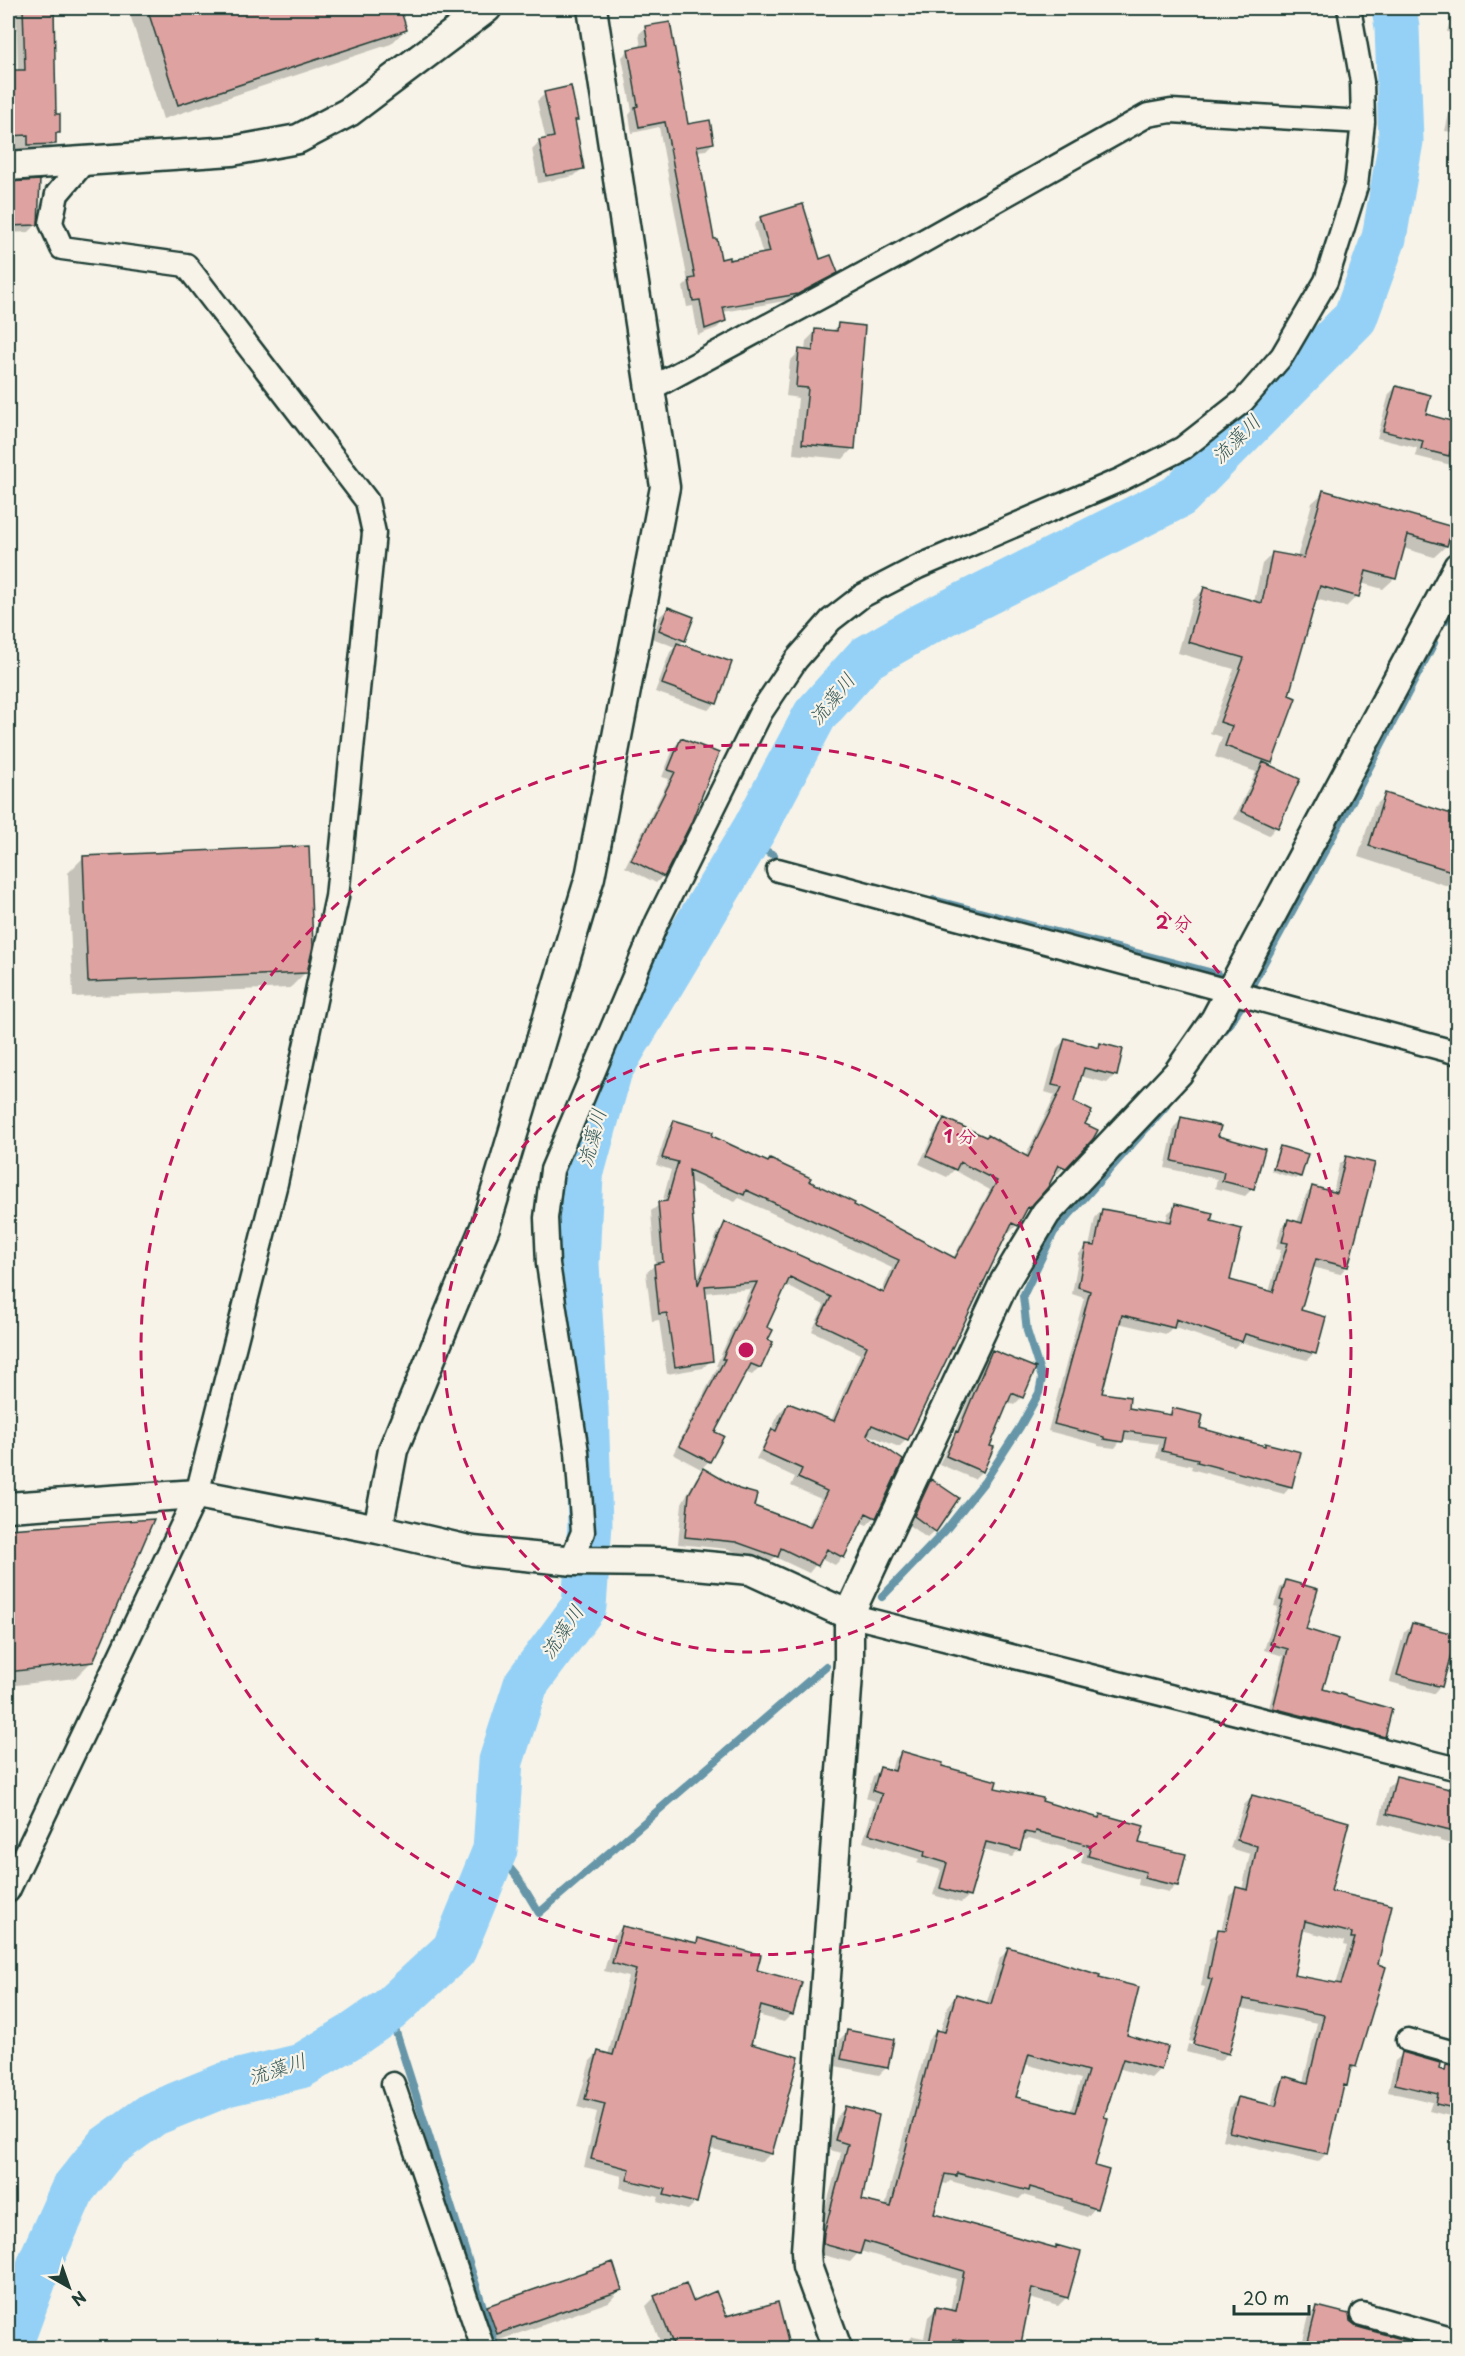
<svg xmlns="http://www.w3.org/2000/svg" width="1465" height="2356" font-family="'Playpen Sans','Klee One',sans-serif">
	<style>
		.shadow { fill: #0003; fill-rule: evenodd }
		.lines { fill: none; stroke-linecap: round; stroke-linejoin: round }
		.stream { stroke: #6696a8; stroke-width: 8 }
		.river { stroke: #95d1f6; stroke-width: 45 }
		.building { fill: #dea3a1; stroke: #1f3d34; stroke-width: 1.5; fill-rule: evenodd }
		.minor-casing { stroke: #1f3d34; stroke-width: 27 }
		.tertiary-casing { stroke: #1f3d34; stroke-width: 33 }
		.minor { stroke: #f7f3e8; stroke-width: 22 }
		.tertiary { stroke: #f7f3e8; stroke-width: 28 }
		.ring { fill: none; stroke: #c2185b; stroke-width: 3; stroke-dasharray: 10 8 }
		.labels { text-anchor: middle; stroke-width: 4.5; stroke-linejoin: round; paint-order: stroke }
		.water-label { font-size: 20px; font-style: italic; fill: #375b5b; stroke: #f7f3e8 }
		.centre { fill: #c2185b; stroke: #f7f3e8; stroke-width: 3 }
		.ring-label { font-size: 18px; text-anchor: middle; font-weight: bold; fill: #c2185b; stroke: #f7f3e8; stroke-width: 4.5; stroke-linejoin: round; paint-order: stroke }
	</style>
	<rect width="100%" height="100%" fill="#f7f3e8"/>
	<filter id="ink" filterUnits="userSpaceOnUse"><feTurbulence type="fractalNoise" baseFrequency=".0167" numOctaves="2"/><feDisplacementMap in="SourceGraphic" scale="12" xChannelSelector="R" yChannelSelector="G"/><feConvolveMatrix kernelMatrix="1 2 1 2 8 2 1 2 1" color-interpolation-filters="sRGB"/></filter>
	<g filter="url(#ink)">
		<path class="shadow" d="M 16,8 L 52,8 L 54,115 L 59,132 L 55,136 L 55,143 L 47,151 L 8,157 L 8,72 L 18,72 Z
			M 128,8 L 398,8 L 406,29 L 391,44 L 163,119 Z
			M 622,8 L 648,8 L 623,11 Z
			M 1453,8 L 1458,8 L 1458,34 L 1447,32 Z
			M 645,28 L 687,126 L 713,143 L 706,150 L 697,151 L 712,241 L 720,260 L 728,262 L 763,255 L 754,225 L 761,219 L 836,272 L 829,279 L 790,300 L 723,312 L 724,321 L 717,328 L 698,335 L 693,306 L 687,307 L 683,287 L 688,282 L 659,127 L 632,133 L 629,115 L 632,111 L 622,57 L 629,50 L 641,48 L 639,34 Z
			M 1458,76 L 1458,133 L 1445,131 Z
			M 545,94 L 576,119 L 574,122 L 582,169 L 574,176 L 538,183 L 532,149 L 540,141 L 546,140 L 537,101 Z
			M 1458,158 L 1458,174 L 1454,173 Z
			M 8,182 L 38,182 L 37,224 L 29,232 L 8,233 Z
			M 838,325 L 853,448 L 843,459 L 793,454 L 798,398 L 786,396 L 790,361 L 800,351 L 805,351 L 806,341 L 816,331 L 831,332 Z
			M 1396,387 L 1424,415 L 1458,425 L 1458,470 L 1454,469 L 1455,466 L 1415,456 L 1417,448 L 1377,438 L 1389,394 Z
			M 1324,492 L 1446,546 L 1434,557 L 1403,548 L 1395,578 L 1383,589 L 1361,583 L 1357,596 L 1346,607 L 1315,599 L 1271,762 L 1267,766 L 1276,827 L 1269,835 L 1234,819 L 1256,772 L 1215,757 L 1222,737 L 1210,733 L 1234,669 L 1178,653 L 1193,600 L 1204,589 L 1254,602 L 1262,564 L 1273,553 L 1297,558 L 1312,503 Z
			M 668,609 L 684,640 L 679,645 L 716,703 L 708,710 L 655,692 L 670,652 L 675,647 L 652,638 L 660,616 Z
			M 681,740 L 663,876 L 656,883 L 625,867 L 669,779 L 662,777 L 674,747 Z
			M 1386,795 L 1458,818 L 1458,876 L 1448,886 L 1358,857 L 1374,807 Z
			M 84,857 L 306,972 L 290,988 L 73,997 L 68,873 Z
			M 1065,1040 L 1097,1049 L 1100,1045 L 1115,1075 L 1107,1083 L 1080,1076 L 1073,1103 L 1064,1167 L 1056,1175 L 1053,1174 L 1024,1211 L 1017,1225 L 1009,1233 L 1006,1232 L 907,1439 L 899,1447 L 864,1433 L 875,1517 L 867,1525 L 860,1522 L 843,1557 L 835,1565 L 821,1558 L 809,1573 L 775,1557 L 768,1564 L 728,1549 L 678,1544 L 682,1503 L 696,1478 L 704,1470 L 752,1507 L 807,1527 L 821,1499 L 791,1486 L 795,1477 L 756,1459 L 780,1412 L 788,1404 L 831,1421 L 860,1354 L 812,1331 L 824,1305 L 785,1285 L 765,1328 L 760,1367 L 752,1375 L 745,1372 L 713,1432 L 709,1461 L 701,1469 L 673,1454 L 718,1366 L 716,1366 L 750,1289 L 704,1293 L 711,1360 L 703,1368 L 667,1374 L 659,1320 L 652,1321 L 646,1273 L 655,1265 L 651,1211 L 662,1203 L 671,1170 L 656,1165 L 667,1130 L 674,1122 L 710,1137 L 807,1182 L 953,1258 L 990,1190 L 954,1170 L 947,1177 L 919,1164 L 937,1128 L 945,1120 L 1025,1157 L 1055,1095 L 1045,1092 L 1057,1048 ZM 688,1181 L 735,1202 L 739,1198 L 892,1268 L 881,1293 L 726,1224 L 718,1232 L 696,1282 Z
			M 1182,1119 L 1217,1137 L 1263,1150 L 1252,1189 L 1245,1196 L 1215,1188 L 1217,1179 L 1165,1168 L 1174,1127 Z
			M 1281,1148 L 1300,1176 L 1296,1179 L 1271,1171 L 1277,1151 Z
			M 1347,1158 L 1347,1266 L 1340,1274 L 1312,1267 L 1299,1311 L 1314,1353 L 1307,1360 L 1240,1342 L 1234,1348 L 1173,1327 L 1166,1334 L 1118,1323 L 1100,1394 L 1127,1409 L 1167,1416 L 1173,1409 L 1198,1429 L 1263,1447 L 1266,1445 L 1291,1486 L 1284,1494 L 1191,1469 L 1192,1466 L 1156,1458 L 1159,1444 L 1122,1439 L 1115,1448 L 1098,1446 L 1098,1444 L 1048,1431 L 1084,1298 L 1072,1294 L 1079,1254 L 1086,1246 L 1089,1247 L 1095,1218 L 1102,1210 L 1166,1222 L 1168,1213 L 1176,1206 L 1209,1222 L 1228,1281 L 1269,1292 L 1281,1250 L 1276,1249 L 1281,1228 L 1288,1221 L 1297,1223 L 1306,1195 L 1313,1187 L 1333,1193 L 1339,1165 Z
			M 993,1351 L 1022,1397 L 1014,1405 L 1007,1402 L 988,1447 L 982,1471 L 974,1479 L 939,1464 L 953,1437 L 985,1359 Z
			M 931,1481 L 935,1531 L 927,1538 L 907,1524 L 924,1488 Z
			M 152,1521 L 91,1662 L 75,1678 L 8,1686 L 8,1531 Z
			M 1287,1581 L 1304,1630 L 1321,1690 L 1383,1736 L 1377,1742 L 1267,1715 L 1283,1656 L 1264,1650 L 1278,1607 L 1274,1606 L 1280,1588 Z
			M 1412,1625 L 1454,1654 L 1447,1662 L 1440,1686 L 1433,1694 L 1390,1682 L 1404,1632 Z
			M 901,1753 L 993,1789 L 1097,1819 L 1100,1816 L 1138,1844 L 1177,1885 L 1169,1892 L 1138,1885 L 1139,1879 L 1081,1863 L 1084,1853 L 1029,1838 L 1026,1840 L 1021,1839 L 1019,1849 L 1012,1857 L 982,1850 L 969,1896 L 961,1903 L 933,1895 L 941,1870 L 917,1863 L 919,1859 L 863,1842 L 875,1801 L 866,1798 L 873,1776 L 881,1768 L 891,1771 L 894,1760 Z
			M 1397,1778 L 1458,1791 L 1458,1846 L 1440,1841 L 1440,1839 L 1379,1823 L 1388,1787 Z
			M 1252,1797 L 1329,1892 L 1390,1906 L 1355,2066 L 1348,2073 L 1345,2085 L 1341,2089 L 1326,2154 L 1318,2162 L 1222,2140 L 1230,2107 L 1238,2099 L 1271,2107 L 1276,2086 L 1284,2078 L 1303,2083 L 1317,2023 L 1241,2008 L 1228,2053 L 1220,2061 L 1186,2052 L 1188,2044 L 1225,2054 L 1225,2051 L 1189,2041 L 1205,1987 L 1201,1986 L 1210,1938 L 1221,1931 L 1229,1897 L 1237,1889 L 1242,1890 L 1250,1854 L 1230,1848 L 1244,1805 ZM 1301,1930 L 1345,1941 L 1344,1945 L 1347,1946 L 1336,1985 L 1292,1976 Z
			M 622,1927 L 694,1944 L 698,1940 L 755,1971 L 792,2014 L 784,2022 L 757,2015 L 749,2045 L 770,2154 L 762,2162 L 709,2148 L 696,2202 L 688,2210 L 657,2202 L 659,2197 L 620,2188 L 622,2176 L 584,2167 L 597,2112 L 577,2107 L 590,2061 L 598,2053 L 608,2055 L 628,1977 L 604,1971 L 614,1935 Z
			M 1009,1949 L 1125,2036 L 1160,2069 L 1151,2078 L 1118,2068 L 1102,2119 L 1093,2167 L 1095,2208 L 1087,2217 L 1063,2209 L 1064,2207 L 1023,2195 L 1019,2199 L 950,2181 L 947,2184 L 941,2183 L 932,2215 L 1054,2249 L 1057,2247 L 1067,2297 L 1058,2306 L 1029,2298 L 1018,2348 L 904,2348 L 905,2344 L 913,2336 L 924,2338 L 928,2317 L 937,2308 L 950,2311 L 956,2279 L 860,2251 L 850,2262 L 815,2253 L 816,2242 L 841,2153 L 827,2149 L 837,2116 L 846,2107 L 860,2201 L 885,2207 L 928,2040 L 936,2031 L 940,2032 L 948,2005 L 956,1996 L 986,2005 L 1000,1958 ZM 1025,2064 L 1081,2079 L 1070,2112 L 1014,2098 Z
			M 848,2031 L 887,2067 L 879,2075 L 835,2066 L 840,2039 Z
			M 1403,2054 L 1437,2070 L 1458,2076 L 1458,2118 L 1429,2111 L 1432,2102 L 1388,2092 L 1395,2061 Z
			M 620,2290 L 609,2302 L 485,2345 L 476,2319 L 488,2307 Z
			M 655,2297 L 711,2348 L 646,2348 L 661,2344 L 646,2306 Z
			M 1318,2308 L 1348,2322 L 1389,2348 L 1301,2348 L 1309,2316 Z
			M 799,2344 L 800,2348 L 752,2348 L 788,2346 Z
			M 1125,2345 L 1137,2348 L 1122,2348 Z"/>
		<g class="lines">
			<path class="stream" d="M 1445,621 L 1458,598
				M 755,828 L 762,849 L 774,855
				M 934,900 L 1217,974
				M 1253,983 L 1351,803 L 1434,643
				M 1225,1030 L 1244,1002
				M 882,1597 L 945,1531 L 985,1481 L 1020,1427 L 1039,1393 L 1042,1378 L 1027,1331 L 1023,1296 L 1054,1232 L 1166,1106
				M 495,1850 L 518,1878 L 539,1913 L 826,1666
				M 389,2010 L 496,2348"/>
			<path class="river" d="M 9,2348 L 42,2258 L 73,2189 L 106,2148 L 153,2114 L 227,2084 L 301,2066 L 353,2035 L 389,2010 L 454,1950 L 495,1850 L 501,1761 L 526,1684 L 584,1606 L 590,1524 L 586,1409 L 577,1264 L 581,1175 L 610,1070 L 755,828 L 815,715 L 866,658 L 925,624 L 1179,496 L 1355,318 L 1384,238 L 1401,141 L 1397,27 L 1394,8"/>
		</g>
		<path class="building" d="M 23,8 L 54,8 L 56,114 L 60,114 L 60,133 L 56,133 L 56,144 L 28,145 L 28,135 L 8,136 L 8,70 L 25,70 Z
			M 147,8 L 400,8 L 407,30 L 178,105 Z
			M 670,22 L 688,124 L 710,120 L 714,143 L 697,146 L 714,239 L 717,239 L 721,259 L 729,257 L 729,260 L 770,252 L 760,217 L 803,204 L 820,259 L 831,255 L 838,273 L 798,294 L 723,307 L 726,321 L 705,329 L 700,300 L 693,301 L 689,279 L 695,278 L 665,122 L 639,127 L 635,107 L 638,106 L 628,49 L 648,45 L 645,26 Z
			M 571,86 L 578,120 L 575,120 L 584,169 L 546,176 L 539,140 L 554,137 L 544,92 Z
			M 40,180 L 38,225 L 8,226 L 8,182 Z
			M 838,323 L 865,326 L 855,449 L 802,444 L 808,388 L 796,387 L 799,349 L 813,351 L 815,329 L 837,331 Z
			M 1396,386 L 1431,395 L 1426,414 L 1458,423 L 1449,456 L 1421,449 L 1423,441 L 1383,431 Z
			M 1323,490 L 1453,527 L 1447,546 L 1408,535 L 1396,579 L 1366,571 L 1359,597 L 1320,586 L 1289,695 L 1296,698 L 1272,763 L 1225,746 L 1232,726 L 1220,722 L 1244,658 L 1188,642 L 1204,587 L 1262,603 L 1272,552 L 1304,558 Z
			M 668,607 L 694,617 L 685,641 L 659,630 Z
			M 677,643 L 732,662 L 717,704 L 662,684 Z
			M 681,738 L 719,753 L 691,823 L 664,877 L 631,860 L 675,772 L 668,770 Z
			M 1263,762 L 1300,779 L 1278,828 L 1241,811 Z
			M 1385,793 L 1458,816 L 1458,873 L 1369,846 Z
			M 309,846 L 313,946 L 307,973 L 88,982 L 83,856 Z
			M 1065,1038 L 1099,1048 L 1100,1043 L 1123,1049 L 1117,1076 L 1084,1068 L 1074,1102 L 1092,1111 L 1085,1124 L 1098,1130 L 1093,1139 L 1066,1168 L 1059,1165 L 1048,1187 L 1030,1208 L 1028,1207 L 1018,1226 L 1012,1223 L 908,1440 L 872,1425 L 867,1435 L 903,1460 L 876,1518 L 866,1513 L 844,1558 L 827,1549 L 818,1566 L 781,1548 L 778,1557 L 736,1542 L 685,1537 L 689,1494 L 703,1468 L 739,1489 L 757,1494 L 754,1506 L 810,1527 L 827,1491 L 798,1478 L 802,1469 L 762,1451 L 772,1429 L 776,1431 L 788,1403 L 834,1421 L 867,1346 L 818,1323 L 831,1297 L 790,1277 L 767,1327 L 773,1330 L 768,1340 L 773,1342 L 761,1368 L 751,1364 L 715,1432 L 724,1436 L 710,1462 L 679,1446 L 725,1359 L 722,1359 L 757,1282 L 705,1286 L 713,1361 L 675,1367 L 667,1313 L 659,1314 L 654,1264 L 663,1262 L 658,1202 L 667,1201 L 678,1162 L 662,1158 L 674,1120 L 713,1132 L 712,1136 L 768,1162 L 770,1159 L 811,1178 L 809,1181 L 855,1203 L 854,1205 L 955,1258 L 997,1181 L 960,1162 L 956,1170 L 926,1156 L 944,1118 L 986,1137 L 988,1135 L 1028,1157 L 1062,1087 L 1052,1085 ZM 689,1170 L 744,1195 L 746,1190 L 899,1260 L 884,1293 L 725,1222 L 698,1285 Z
			M 1181,1117 L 1221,1126 L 1218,1136 L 1265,1149 L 1254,1189 L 1222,1181 L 1224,1172 L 1172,1161 Z
			M 1280,1146 L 1308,1154 L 1301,1177 L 1273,1168 Z
			M 1346,1156 L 1375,1163 L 1348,1267 L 1316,1259 L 1301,1310 L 1326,1317 L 1316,1354 L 1245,1334 L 1242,1342 L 1176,1319 L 1174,1328 L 1122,1315 L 1102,1393 L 1130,1397 L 1129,1408 L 1171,1415 L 1172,1408 L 1203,1415 L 1200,1428 L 1265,1446 L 1265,1443 L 1301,1452 L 1292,1487 L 1197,1462 L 1198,1459 L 1162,1451 L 1165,1437 L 1125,1431 L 1123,1442 L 1104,1439 L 1104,1437 L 1054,1424 L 1090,1291 L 1078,1287 L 1086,1245 L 1095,1246 L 1102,1209 L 1171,1222 L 1175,1204 L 1213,1213 L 1211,1221 L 1242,1229 L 1230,1280 L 1273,1292 L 1288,1243 L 1282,1242 L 1288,1219 L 1302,1223 L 1312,1186 L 1337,1193 Z
			M 992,1350 L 1036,1368 L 1023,1398 L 1012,1393 L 990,1446 L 994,1447 L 983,1472 L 946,1456 L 956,1431 L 958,1432 Z
			M 931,1479 L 959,1498 L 936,1532 L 914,1516 Z
			M 154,1519 L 93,1662 L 8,1672 L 8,1529 Z
			M 1286,1580 L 1318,1589 L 1306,1629 L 1338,1639 L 1323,1689 L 1392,1709 L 1385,1737 L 1273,1708 L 1288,1649 L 1270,1644 L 1283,1601 L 1280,1600 Z
			M 1412,1623 L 1458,1635 L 1458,1656 L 1451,1654 L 1442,1687 L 1397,1675 Z
			M 901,1751 L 943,1763 L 942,1766 L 997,1781 L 995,1788 L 1043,1798 L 1042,1801 L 1099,1818 L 1100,1814 L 1144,1826 L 1139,1843 L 1186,1854 L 1178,1886 L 1144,1878 L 1146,1872 L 1088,1856 L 1091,1846 L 1036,1831 L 1035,1834 L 1025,1832 L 1020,1850 L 986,1842 L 970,1897 L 940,1888 L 947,1863 L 924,1856 L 925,1851 L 869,1834 L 882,1794 L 873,1791 L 880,1767 L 895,1771 Z
			M 1396,1776 L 1458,1791 L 1458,1832 L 1387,1814 Z
			M 1252,1795 L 1349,1822 L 1331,1891 L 1392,1905 L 1378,1964 L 1386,1967 L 1356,2067 L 1351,2066 L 1347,2086 L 1344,2085 L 1328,2154 L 1229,2132 L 1238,2097 L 1276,2106 L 1284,2076 L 1308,2083 L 1324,2015 L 1244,1999 L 1229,2054 L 1193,2044 L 1212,1979 L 1208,1978 L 1218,1929 L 1226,1930 L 1236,1887 L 1248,1890 L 1257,1846 L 1237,1840 ZM 1305,1921 L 1352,1933 L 1351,1938 L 1355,1938 L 1341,1984 L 1294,1975 Z
			M 622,1926 L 697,1943 L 698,1938 L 761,1955 L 757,1970 L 802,1982 L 793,2015 L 761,2006 L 751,2044 L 799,2057 L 772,2154 L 713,2139 L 697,2203 L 664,2195 L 666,2189 L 627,2180 L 630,2169 L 591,2159 L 605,2104 L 585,2099 L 598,2051 L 613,2055 L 636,1970 L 612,1963 Z
			M 1008,1947 L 1100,1975 L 1099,1977 L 1139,1987 L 1127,2035 L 1168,2047 L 1161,2070 L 1123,2059 L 1104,2117 L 1108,2118 L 1095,2166 L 1109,2170 L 1097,2209 L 1071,2201 L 1071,2199 L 1030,2187 L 1029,2191 L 957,2173 L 957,2176 L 945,2174 L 934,2214 L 1056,2248 L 1056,2245 L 1081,2252 L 1068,2298 L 1032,2288 L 1020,2349 L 1003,2349 L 953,2339 L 951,2349 L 928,2349 L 936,2307 L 956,2311 L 964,2271 L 864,2241 L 860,2254 L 823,2244 L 824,2233 L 848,2144 L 835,2140 L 845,2106 L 879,2115 L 862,2200 L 891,2207 L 936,2030 L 945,2032 L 956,1994 L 991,2004 ZM 1029,2054 L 1088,2071 L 1075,2112 L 1016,2097 Z
			M 847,2030 L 894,2039 L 888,2068 L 841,2059 Z
			M 1402,2052 L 1440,2063 L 1439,2069 L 1445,2071 L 1446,2065 L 1458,2067 L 1458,2109 L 1436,2104 L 1438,2094 L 1395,2084 Z
			M 613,2262 L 622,2290 L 497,2334 L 487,2306 Z
			M 686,2283 L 693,2301 L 716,2291 L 726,2316 L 778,2302 L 790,2349 L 675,2349 L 654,2296 Z
			M 1317,2306 L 1349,2314 L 1350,2321 L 1358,2327 L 1427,2346 L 1426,2349 L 1306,2349 Z"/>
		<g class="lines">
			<defs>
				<path id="minor" d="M 650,389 L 897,256 L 1148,115 L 1171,111 L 1363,122
					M 778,870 L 1458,1053
					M 571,1560 L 583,1532 L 577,1452 L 548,1264 L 546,1218 L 552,1170 L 657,922 L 761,712 L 796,660 L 831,620 L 862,596 L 918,567 L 1120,480 L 1183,448 L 1243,401 L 1282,356 L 1326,281 L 1356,186 L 1363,122 L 1362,82 L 1349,8
					M 849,1615 L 1458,1769
					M 8,1891 L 197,1494 L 276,1183 L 337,897 L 374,533 L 367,501 L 186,265 L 62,248 L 51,223 L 57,194 L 85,161
					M 1408,2040 L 1458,2054
					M 393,2084 L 483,2348
					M 1362,2314 L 1458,2341"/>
				<path id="tertiary" d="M 8,166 L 232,151 L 298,139 L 349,112 L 487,8
					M 8,1507 L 197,1494 L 378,1529 L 473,1551 L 575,1561 L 663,1562 L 750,1570 L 849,1615
					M 378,1529 L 393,1450 L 485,1227 L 590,877 L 665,487 L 592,8
					M 837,2348 L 807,2266 L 806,2251 L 849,1661 L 849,1615 L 1005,1281 L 1046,1213 L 1178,1073 L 1215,1020 L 1458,567"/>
			</defs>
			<use href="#minor" class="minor-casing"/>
			<use href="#tertiary" class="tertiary-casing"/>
			<use href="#minor" class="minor"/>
			<use href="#tertiary" class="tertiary"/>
		</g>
	</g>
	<g class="ring">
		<circle cx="746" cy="1350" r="302"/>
		<circle cx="746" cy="1350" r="605"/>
	</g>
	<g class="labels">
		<g class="water-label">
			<text transform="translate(1236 439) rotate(-45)" y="7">流藻川</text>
			<text transform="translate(832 699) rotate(-51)" y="7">流藻川</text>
			<text transform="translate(592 1138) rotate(-75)" y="7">流藻川</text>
			<text transform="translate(562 1632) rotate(-56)" y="7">流藻川</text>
			<text transform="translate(277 2069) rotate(-18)" y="7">流藻川</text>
		</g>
	</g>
	<circle cx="746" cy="1350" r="9" class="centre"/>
	<g class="ring-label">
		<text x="1174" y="929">2 分</text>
		<text x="960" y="1143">1 分</text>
	</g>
	<rect width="1465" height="2356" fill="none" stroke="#f7f3e8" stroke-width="30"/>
	<rect x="15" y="15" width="1435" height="2326" fill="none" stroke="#1f3d34" stroke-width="2" filter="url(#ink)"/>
	<g transform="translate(69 2287) rotate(140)" stroke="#f7f3e8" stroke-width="4.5" paint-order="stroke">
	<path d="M0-4.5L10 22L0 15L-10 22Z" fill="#1f3d34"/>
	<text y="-9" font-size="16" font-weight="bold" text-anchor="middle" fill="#1f3d34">N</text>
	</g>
	<path d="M1234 2305v9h75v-9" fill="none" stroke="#1f3d34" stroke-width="3"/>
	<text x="1243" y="2305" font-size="18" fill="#1f3d34" stroke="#f7f3e8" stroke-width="4.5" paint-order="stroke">20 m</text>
</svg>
